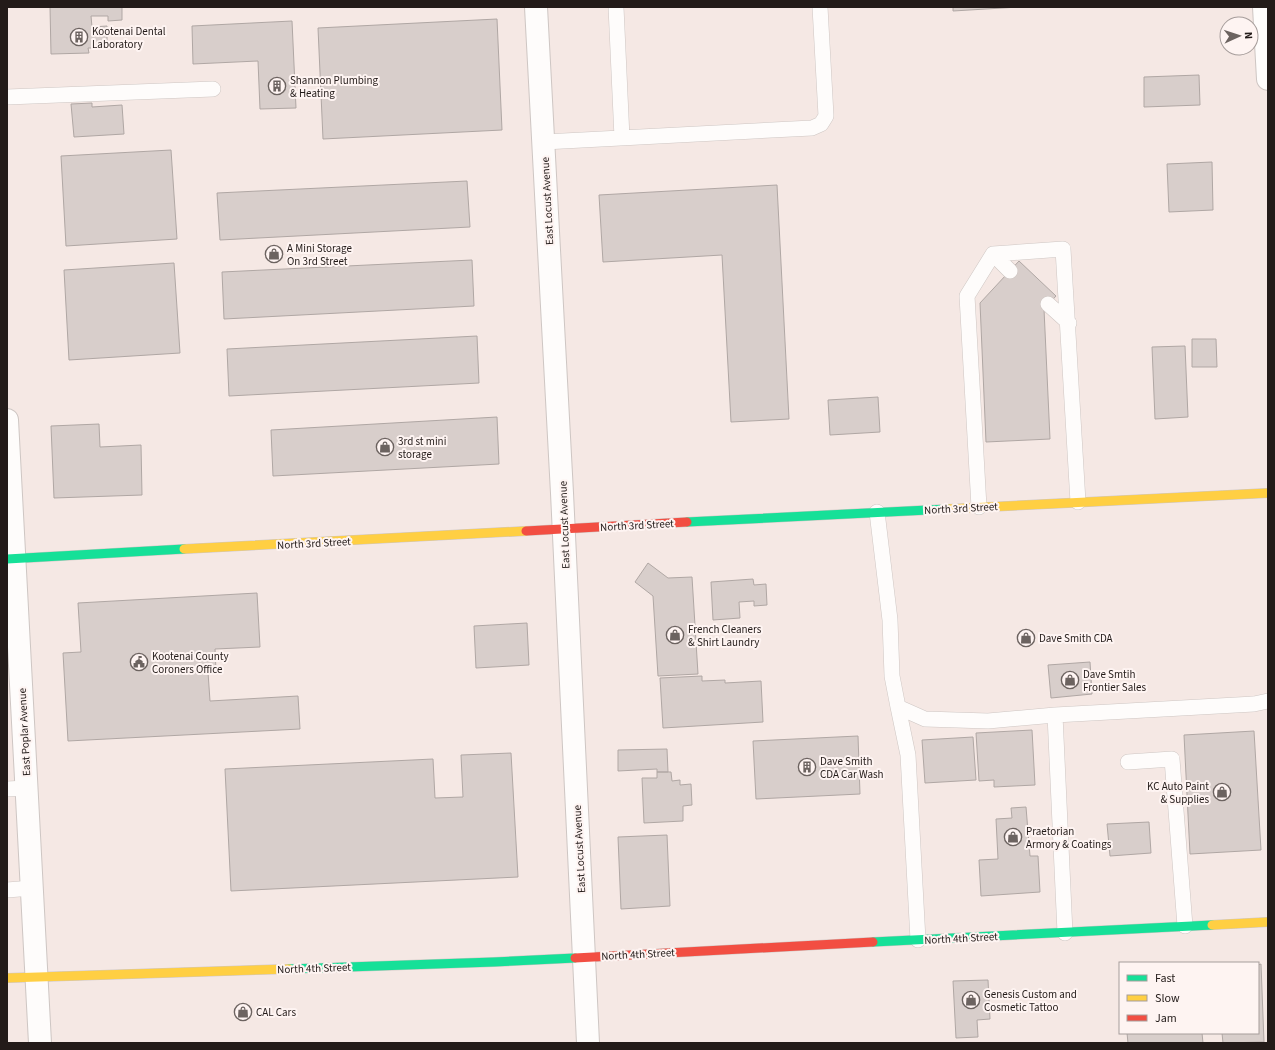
<svg xmlns="http://www.w3.org/2000/svg" width="1275" height="1050" font-family="'Source Sans 3',sans-serif">
	<style>
		.building { fill: #d8cecb; stroke: #b0a7a4 }
		.lines { fill: none; stroke-linecap: round; stroke-linejoin: round }
		.lane-casing { stroke: #cec6c3; stroke-width: 16 }
		.street-casing { stroke: #cec6c3; stroke-width: 24 }
		.fast-casing { stroke: #cec6c3; stroke-width: 10 }
		.slow-casing { stroke: #cec6c3; stroke-width: 10 }
		.jam-casing { stroke: #cec6c3; stroke-width: 10 }
		.lane { stroke: #fefcfb; stroke-width: 15 }
		.street { stroke: #fefcfb; stroke-width: 22 }
		.fast { stroke: #16e098; stroke-width: 9 }
		.slow { stroke: #ffcf43; stroke-width: 9 }
		.jam { stroke: #f24e42; stroke-width: 9 }
		.labels { text-anchor: middle; stroke-width: 4; stroke-linejoin: round; paint-order: stroke }
		.poi-label { font-size: 11px; fill: #231b19; stroke: #fef4f2; text-anchor: start }
		.street-label { font-size: 11px; fill: #231b19; stroke: #fef4f2 }
	</style>
	<rect width="100%" height="100%" fill="#f5e8e4"/>
	<path class="building" d="M 50,7 L 122,7 L 122,20 L 108,21 L 108,16 L 91,16 L 92,27 L 107,26 L 107,48 L 88,48 L 89,53 L 51,54 Z
		M 953,7 L 1019,7 L 953,11 Z
		M 497,19 L 502,130 L 323,139 L 318,28 Z
		M 292,21 L 296,108 L 260,109 L 258,61 L 193,64 L 192,26 Z
		M 1199,75 L 1200,105 L 1144,107 L 1144,77 Z
		M 92,103 L 92,107 L 122,105 L 124,134 L 74,137 L 71,104 Z
		M 171,150 L 177,239 L 66,246 L 61,156 Z
		M 1212,162 L 1213,210 L 1169,212 L 1167,164 Z
		M 467,181 L 470,227 L 220,240 L 217,193 Z
		M 777,185 L 789,419 L 731,422 L 722,255 L 603,262 L 599,195 Z
		M 472,260 L 474,306 L 224,319 L 222,272 Z
		M 1019,261 L 1056,296 L 1044,309 L 1050,439 L 986,442 L 980,303 Z
		M 174,263 L 180,353 L 69,360 L 64,270 Z
		M 477,336 L 479,383 L 229,396 L 227,349 Z
		M 1192,339 L 1216,339 L 1217,367 L 1192,367 Z
		M 1185,346 L 1188,417 L 1155,419 L 1152,347 Z
		M 878,397 L 880,432 L 830,435 L 828,400 Z
		M 497,417 L 499,464 L 273,476 L 271,430 Z
		M 99,424 L 100,447 L 141,445 L 142,495 L 54,498 L 51,426 Z
		M 648,563 L 668,578 L 692,577 L 698,674 L 658,676 L 653,596 L 635,582 Z
		M 753,579 L 754,585 L 766,584 L 767,605 L 754,606 L 754,601 L 739,602 L 740,618 L 713,620 L 711,582 Z
		M 257,593 L 260,647 L 215,649 L 216,671 L 208,672 L 210,701 L 298,696 L 300,729 L 68,741 L 63,653 L 81,652 L 78,603 Z
		M 527,623 L 529,665 L 476,668 L 474,626 Z
		M 1090,662 L 1092,694 L 1051,698 L 1048,665 Z
		M 702,676 L 702,681 L 725,680 L 725,683 L 761,681 L 763,722 L 663,728 L 660,678 Z
		M 1032,730 L 1035,785 L 994,787 L 994,780 L 979,781 L 976,733 Z
		M 1254,731 L 1261,850 L 1190,854 L 1184,735 Z
		M 858,736 L 860,794 L 756,799 L 753,741 Z
		M 973,737 L 976,780 L 925,783 L 922,740 Z
		M 667,749 L 668,772 L 657,772 L 657,769 L 618,771 L 618,750 Z
		M 511,753 L 518,877 L 231,891 L 225,769 L 433,759 L 435,798 L 463,797 L 461,755 Z
		M 657,772 L 671,772 L 672,781 L 680,780 L 680,785 L 691,784 L 692,805 L 683,806 L 683,821 L 644,823 L 642,778 L 657,778 Z
		M 1026,807 L 1030,856 L 1038,856 L 1040,892 L 981,896 L 979,860 L 998,859 L 996,819 L 1012,818 L 1011,808 Z
		M 1149,822 L 1151,853 L 1110,856 L 1107,824 Z
		M 667,835 L 670,906 L 621,909 L 618,837 Z
		M 1261,964 L 1264,1042 L 1223,1043 L 1222,1033 L 1258,1033 L 1258,965 Z
		M 988,980 L 990,1019 L 977,1020 L 978,1037 L 956,1038 L 953,981 Z
		M 1127,1033 L 1202,1033 L 1203,1043 L 1128,1043 Z"/>
	<g class="lines">
		<defs>
			<path id="lane" d="M 616,7 L 622,138
				M 7,97 L 213,89
				M 544,142 L 812,128 L 821,124 L 826,116 L 820,7
				M 993,254 L 1010,271
				M 1048,304 L 1069,323
				M 979,507 L 967,296 L 993,254 L 1063,249 L 1078,502
				M 877,512 L 890,620 L 892,676 L 898,707 L 925,719 L 988,721 L 1055,715 L 1254,704 L 1268,701
				M 898,707 L 908,755 L 918,940
				M 1055,715 L 1065,933
				M 1128,762 L 1172,759 L 1185,926
				M 7,789 L 27,788
				M 7,890 L 32,888"/>
			<path id="street" d="M 536,7 L 562,493 L 588,1043
				M 1264,7 L 1268,79
				M 7,420 L 40,1043"/>
			<path id="fast" d="M 687,522 L 948,509
				M 7,559 L 184,549
				M 873,942 L 1212,925
				M 289,969 L 494,962 L 575,958"/>
			<path id="slow" d="M 948,509 L 1268,493
				M 184,549 L 526,531
				M 1212,925 L 1268,922
				M 7,978 L 289,969"/>
			<path id="jam" d="M 526,531 L 687,522
				M 575,958 L 873,942"/>
		</defs>
		<use href="#lane" class="lane-casing"/>
		<use href="#street" class="street-casing"/>
		<use href="#fast" class="fast-casing"/>
		<use href="#slow" class="slow-casing"/>
		<use href="#jam" class="jam-casing"/>
		<use href="#lane" class="lane"/>
		<use href="#street" class="street"/>
		<use href="#fast" class="fast"/>
		<use href="#slow" class="slow"/>
		<use href="#jam" class="jam"/>
	</g>
	<defs>
		<symbol id="building-ring" viewBox="-11 -11 22 22"><circle r="9.5" fill="#fef4f2" stroke="#6c6360" stroke-width="1.5"/><path d="M-4-6H4V6H1V3H-1V6H-4ZM-2.5-4.3h1.7v1.8h-1.7ZM.8-4.3h1.7v1.8H.8ZM-2.5-1h1.7V.8h-1.7ZM.8-1h1.7V.8H.8Z" fill="#6c6360"/></symbol>
		<symbol id="shop-ring" viewBox="-11 -11 22 22"><circle r="9.5" fill="#fef4f2" stroke="#6c6360" stroke-width="1.5"/><path d="M-5-2.5h2.3a2.7 3.5 0 0 1 5.4 0H5L5.5 6h-11ZM-1.5-2.5h3a1.5 2.3 0 0 0-3 0Z" fill="#6c6360"/></symbol>
		<symbol id="civic-ring" viewBox="-11 -11 22 22"><circle r="9.5" fill="#fef4f2" stroke="#6c6360" stroke-width="1.5"/><path d="M-.6-6.5H3V-4.5H.6V-3L4-1V1h2V6H-6V1h2V-1L-.6-3ZM-1.2 2.5V6h2.4V2.5Z" fill="#6c6360"/></symbol>
	</defs>
	<g fill-rule="evenodd">
		<use href="#building-ring" x="69" y="27" width="20" height="20"/>
		<use href="#building-ring" x="267" y="76" width="20" height="20"/>
		<use href="#shop-ring" x="264" y="244" width="20" height="20"/>
		<use href="#shop-ring" x="375" y="437" width="20" height="20"/>
		<use href="#shop-ring" x="665" y="625" width="20" height="20"/>
		<use href="#shop-ring" x="1016" y="628" width="20" height="20"/>
		<use href="#civic-ring" x="129" y="652" width="20" height="20"/>
		<use href="#shop-ring" x="1060" y="670" width="20" height="20"/>
		<use href="#building-ring" x="797" y="757" width="20" height="20"/>
		<use href="#shop-ring" x="1212" y="782" width="20" height="20"/>
		<use href="#shop-ring" x="1003" y="827" width="20" height="20"/>
		<use href="#shop-ring" x="961" y="990" width="20" height="20"/>
		<use href="#shop-ring" x="233" y="1002" width="20" height="20"/>
	</g>
	<g class="labels">
		<g class="poi-label">
			<text x="92" y="35">Kootenai Dental<tspan x="92" dy="13">Laboratory</tspan></text>
			<text x="290" y="84">Shannon Plumbing<tspan x="290" dy="13">&amp; Heating</tspan></text>
			<text x="287" y="252">A Mini Storage<tspan x="287" dy="13">On 3rd Street</tspan></text>
			<text x="398" y="445">3rd st mini<tspan x="398" dy="13">storage</tspan></text>
			<text x="688" y="633">French Cleaners<tspan x="688" dy="13">&amp; Shirt Laundry</tspan></text>
			<text x="1039" y="642">Dave Smith CDA</text>
			<text x="152" y="660">Kootenai County<tspan x="152" dy="13">Coroners Office</tspan></text>
			<text x="1083" y="678">Dave Smtih<tspan x="1083" dy="13">Frontier Sales</tspan></text>
			<text x="820" y="765">Dave Smith<tspan x="820" dy="13">CDA Car Wash</tspan></text>
			<text x="1209" y="790" text-anchor="end">KC Auto Paint<tspan x="1209" dy="13">&amp; Supplies</tspan></text>
			<text x="1026" y="835">Praetorian<tspan x="1026" dy="13">Armory &amp; Coatings</tspan></text>
			<text x="984" y="998">Genesis Custom and<tspan x="984" dy="13">Cosmetic Tattoo</tspan></text>
			<text x="256" y="1016">CAL Cars</text>
		</g>
		<g class="street-label">
			<text transform="translate(547 201) rotate(-93)" y="4">East Locust Avenue</text>
			<text transform="translate(961 508) rotate(-3)" y="4">North 3rd Street</text>
			<text transform="translate(564 525) rotate(-92)" y="4">East Locust Avenue</text>
			<text transform="translate(637 525) rotate(-3)" y="4">North 3rd Street</text>
			<text transform="translate(314 543) rotate(-3)" y="4">North 3rd Street</text>
			<text transform="translate(24 732) rotate(-93)" y="4">East Poplar Avenue</text>
			<text transform="translate(579 849) rotate(-93)" y="4">East Locust Avenue</text>
			<text transform="translate(961 938) rotate(-3)" y="4">North 4th Street</text>
			<text transform="translate(638 954) rotate(-3)" y="4">North 4th Street</text>
			<text transform="translate(314 968) rotate(-2)" y="4">North 4th Street</text>
		</g>
	</g>
	<rect width="1275" height="1050" fill="none" stroke="#231b19" stroke-width="16"/>
	<rect x="1119" y="962" width="140" height="72" fill="#fef4f2" stroke="#a69d9b"/>
	<rect x="1127" y="975" width="20" height="6" fill="#16e098" stroke="#a69d9b"/>
	<text x="1155" y="982" font-size="12" fill="#231b19">Fast</text>
	<rect x="1127" y="995" width="20" height="6" fill="#ffcf43" stroke="#a69d9b"/>
	<text x="1155" y="1002" font-size="12" fill="#231b19">Slow</text>
	<rect x="1127" y="1015" width="20" height="6" fill="#f24e42" stroke="#a69d9b"/>
	<text x="1155" y="1022" font-size="12" fill="#231b19">Jam</text>
	<g transform="translate(1239 36) rotate(87)"><circle r="19" fill="#fef4f2" stroke="#a69d9b"/>
	<path d="M0-3L7 15L0 10L-7 15Z" fill="#6c6360"/>
	<text y="-6" font-size="11" font-weight="bold" text-anchor="middle" fill="#231b19">N</text>
	</g>
</svg>
